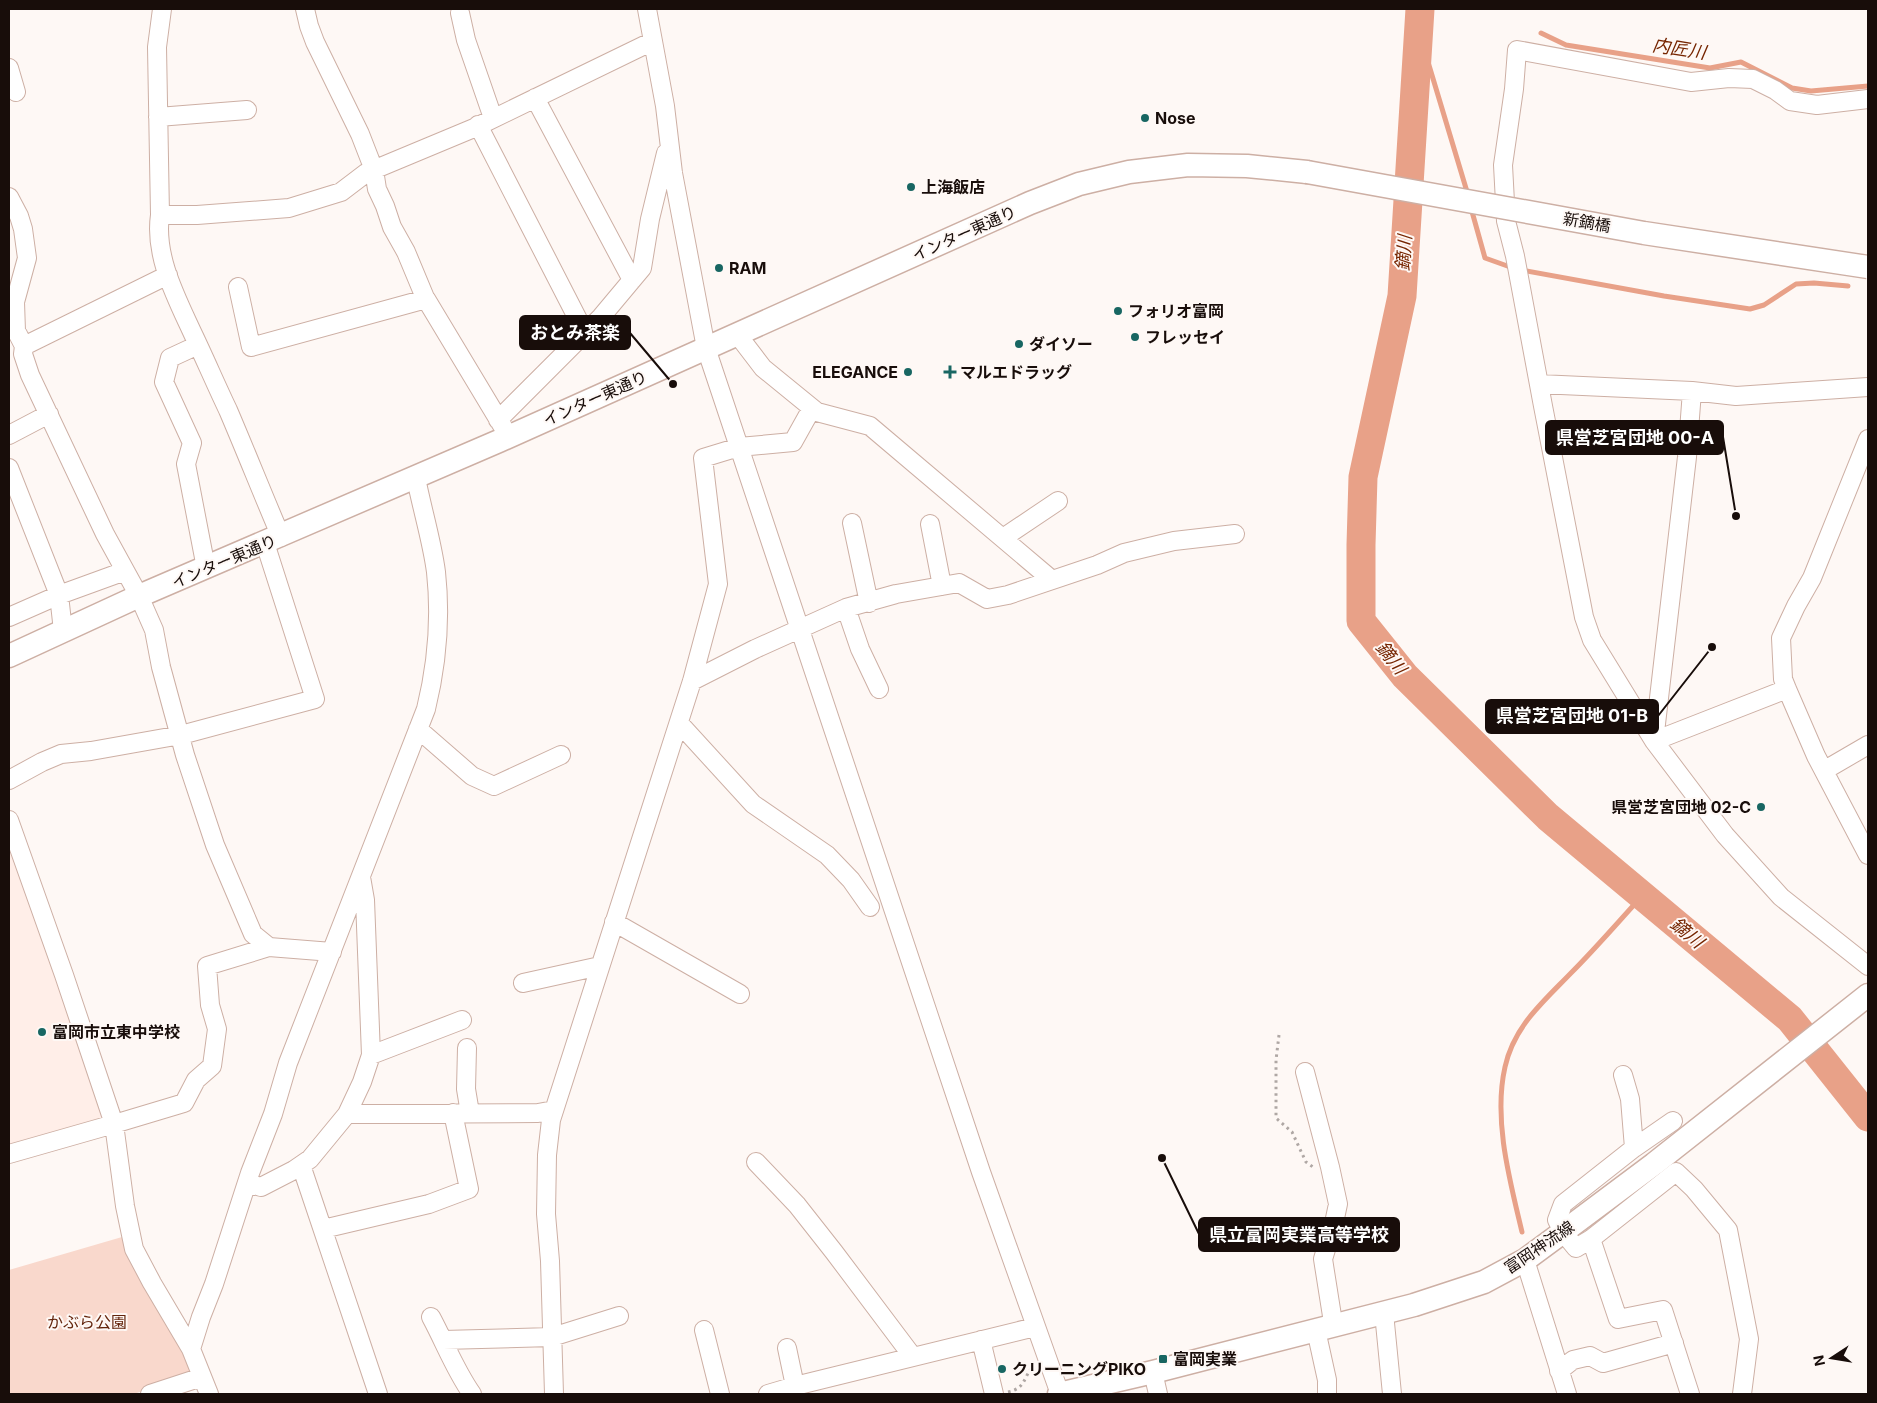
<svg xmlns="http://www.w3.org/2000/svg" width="1877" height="1403" font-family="Inter,'Noto Sans JP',sans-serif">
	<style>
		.built { fill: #ffeee8 }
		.green { fill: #f9d8cc }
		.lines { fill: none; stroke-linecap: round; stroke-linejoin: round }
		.stream { stroke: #e8a188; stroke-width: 5 }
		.river { stroke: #e8a188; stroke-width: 29 }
		.minor-casing { stroke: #cdafa4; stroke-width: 20 }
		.major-casing { stroke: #cdafa4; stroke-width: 25 }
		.path { stroke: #afa7a4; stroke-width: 3; stroke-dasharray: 2.5 4; stroke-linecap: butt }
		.minor { stroke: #fff; stroke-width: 18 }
		.major { stroke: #fff; stroke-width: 22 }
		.major-bridge-casing { stroke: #cdafa4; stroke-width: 25; stroke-linecap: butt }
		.major-bridge { stroke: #fff; stroke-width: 22 }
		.poi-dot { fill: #186662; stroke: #fef8f5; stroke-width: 2 }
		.labels { text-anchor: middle; stroke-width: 4; stroke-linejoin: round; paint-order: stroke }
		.poi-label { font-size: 16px; font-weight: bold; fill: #180d0a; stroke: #fef8f5; text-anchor: start }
		.street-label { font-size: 16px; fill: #180d0a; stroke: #fef8f5 }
		.park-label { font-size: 16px; fill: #63240b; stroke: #fef8f5 }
		.water-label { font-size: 18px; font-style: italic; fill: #762500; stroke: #fef8f5 }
		.leader { fill: none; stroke: #180d0a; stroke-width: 2 }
		.callout-dot { fill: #180d0a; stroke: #fef8f5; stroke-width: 2 }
		.callout { fill: #180d0a; stroke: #180d0a; stroke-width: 2 }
		.callout-label { font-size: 18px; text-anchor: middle; font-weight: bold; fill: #fff }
	</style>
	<rect width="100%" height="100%" fill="#fef8f5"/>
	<path class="built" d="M 9,840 L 105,1121 L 9,1150 Z"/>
	<path class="green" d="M 122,1237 L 179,1337 L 192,1374 L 134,1394 L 9,1394 L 9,1270 Z"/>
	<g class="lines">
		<path class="stream" d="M 1419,32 L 1468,195
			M 1541,33 L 1566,45 L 1710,68 L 1741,62 L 1792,88 L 1811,91 L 1868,86
			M 1471,208 L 1485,258 L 1513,268
			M 1521,270 L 1664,296 L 1750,309 L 1764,305 L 1796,284 L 1814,283 L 1848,286
			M 1522,1232 C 1510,1181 1493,1120 1505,1067 C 1514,1026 1543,1002 1571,973 C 1596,948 1619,921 1643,895"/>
		<path class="river" d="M 1420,9 L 1402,296 L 1363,477 L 1361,545 L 1361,621 L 1405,676 L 1548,817 L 1790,1019 L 1868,1117"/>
		<defs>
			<path id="minor" d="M 162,9 L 157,47 L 160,215 C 154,256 176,297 193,334 C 205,359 216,385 228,410 C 246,452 263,495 281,537
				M 305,9 L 309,26 L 315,42 L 360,134 L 374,170 L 377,189 L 385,206 L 392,227 L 406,252 L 426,300
				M 647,9 L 665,106 L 673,173 L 706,348 L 981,1172 L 1060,1394
				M 460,13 L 466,40 L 493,118
				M 9,68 L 16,92
				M 535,98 L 632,280
				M 1868,99 L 1817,105 L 1790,101 L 1775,90 L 1753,79 L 1729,78 L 1691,82 L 1517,50 L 1514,89 L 1503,165 L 1506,221 L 1515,256 L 1543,406 L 1584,617 L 1592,640 L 1654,741 L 1725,835 L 1781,897 L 1868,966
				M 158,117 L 247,110
				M 478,125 L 585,333
				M 9,197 L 19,216 L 23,229 L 27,258 L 15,302 L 16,331
				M 160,215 L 197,215 L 289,208 L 341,192 L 366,173 L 474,128 L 653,41
				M 238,287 L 251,347 L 426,299 L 506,432 L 499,441
				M 9,317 L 24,346 L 23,354 L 30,375 L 105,534 L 139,596 L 154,630 L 161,667 L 185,755 L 215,845 L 253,934 L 269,947 L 332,952
				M 737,334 L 763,368 L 817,412 L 870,426 L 1052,580
				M 198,345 L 170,358 L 164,382 L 192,443 L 186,464 L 206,568
				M 24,346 L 168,275
				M 1539,384 L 1692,391 L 1736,396 L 1868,387
				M 498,420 L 601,317 L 642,268 L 650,219 L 666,153
				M 9,435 L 49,414
				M 1868,439 L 1812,578 L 1796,606 L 1781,638 L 1783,679 L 1787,689 L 1816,756 L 1868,855
				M 9,468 L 59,595 L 63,631
				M 852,523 L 869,603
				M 930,524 L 942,586
				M 1003,538 L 1058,501
				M 846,608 L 860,649 L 879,689
				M 9,617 L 59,595 L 125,571
				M 692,681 L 755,649 L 846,608 L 896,594 L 959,583 L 987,599 L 1008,595 L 1097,565 L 1124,553 L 1174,541 L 1235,534
				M 679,723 L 753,804 L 827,855 L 851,880 L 870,907
				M 418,729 L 472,776 L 494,786 L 561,755
				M 1654,741 L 1687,457 L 1692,391
				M 1654,741 L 1787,689
				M 1825,770 L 1868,745
				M 9,780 L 42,762 L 61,754 L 91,751 L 181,735 L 315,699 L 265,543
				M 9,820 L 64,975 L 114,1124 L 9,1154
				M 614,922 L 740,994
				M 523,983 L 600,966
				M 467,1048 L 466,1089 L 470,1113
				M 371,1055 L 462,1020
				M 1305,1072 L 1330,1167 L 1338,1204 L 1334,1223 L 1323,1259 L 1332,1316 L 1332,1326
				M 1623,1075 L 1630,1099 L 1634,1148
				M 347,1114 L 538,1113 L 554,1110
				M 1673,1121 L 1634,1148 L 1563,1204 L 1557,1220 L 1563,1232 L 1576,1248 L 1591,1239 L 1676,1172 L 1694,1189 L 1728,1230 L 1749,1339 L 1742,1394
				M 756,1162 L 797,1205 L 834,1252 L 913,1357
				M 301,1165 L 378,1394
				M 247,1183 L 261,1187 L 294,1170 L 310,1159 L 347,1114 L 362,1082 L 371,1055 L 365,900 L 361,877
				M 323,1229 L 429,1204 L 469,1189 L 453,1113
				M 1591,1239 L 1618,1319 L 1663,1310 L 1690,1394
				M 1525,1260 L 1567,1394
				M 1384,1313 L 1392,1394
				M 431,1317 C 445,1343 455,1370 472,1394
				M 704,1330 L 720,1394
				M 1316,1330 L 1327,1380 L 1327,1394
				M 443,1340 L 552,1337 L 619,1316
				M 981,1340 L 994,1394
				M 787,1348 L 795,1386
				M 191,1349 L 152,1283 L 134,1249 L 125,1206 L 114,1124 L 184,1103 L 196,1080 L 212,1066 L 217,1029 L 210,1005 L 207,966 L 269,947
				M 1559,1371 L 1573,1360 L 1590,1356 L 1603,1363 L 1674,1343
				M 1153,1372 L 1158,1394
				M 150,1394 L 202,1377
				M 209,1394 L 191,1349 L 201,1317 L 214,1284 L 250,1173 L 273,1114 L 288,1063 L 426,709 C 437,664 441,618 436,572 C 432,541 422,509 416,478
				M 554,1394 L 550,1261 L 546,1214 L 547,1155 L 551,1120 L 692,681 L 718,584 L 703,458 L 739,447 L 793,442 L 812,408
				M 768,1394 L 795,1386 L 1035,1327"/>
			<path id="major" d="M 9,656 L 139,596 L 499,441 L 1030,203 L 1079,184 L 1129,172 L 1188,165 L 1247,166 L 1307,172
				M 1059,1394 L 1153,1372 L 1414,1305 L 1484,1282 L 1525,1260 L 1563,1232 L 1654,1164 L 1868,995"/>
		</defs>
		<use href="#minor" class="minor-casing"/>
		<use href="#major" class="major-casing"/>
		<path class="path" d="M 1279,1035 L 1276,1060 L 1276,1118 L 1292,1132 L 1306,1162 L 1313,1167
			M 1008,1392 C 1026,1388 1023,1378 1033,1366"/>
		<use href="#minor" class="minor"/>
		<use href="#major" class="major"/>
		<defs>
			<path id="major-bridge" d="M 1307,172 L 1644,233 L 1868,267"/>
		</defs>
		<use href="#major-bridge" class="major-bridge-casing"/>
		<use href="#major-bridge" class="major-bridge"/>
	</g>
	<g class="poi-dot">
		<circle cx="1145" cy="118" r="5"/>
		<circle cx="911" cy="187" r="5"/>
		<circle cx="719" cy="268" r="5"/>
		<circle cx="1118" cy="311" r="5"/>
		<circle cx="1135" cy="337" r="5"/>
		<circle cx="1019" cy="344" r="5"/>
		<circle cx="908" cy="372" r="5"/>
		<path d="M947.5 364.5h5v5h5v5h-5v5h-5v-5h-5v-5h5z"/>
		<circle cx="1761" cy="807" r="5"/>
		<circle cx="42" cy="1032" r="5"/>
		<rect x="1158" y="1354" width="10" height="10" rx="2.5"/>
		<circle cx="1002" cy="1369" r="5"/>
	</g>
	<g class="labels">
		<g class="poi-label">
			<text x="1155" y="124">Nose</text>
			<text x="921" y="193">上海飯店</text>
			<text x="729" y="274">RAM</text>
			<text x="1128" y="317">フォリオ富岡</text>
			<text x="1145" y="343">フレッセイ</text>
			<text x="1029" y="350">ダイソー</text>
			<text x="898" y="378" text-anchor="end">ELEGANCE</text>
			<text x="960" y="378">マルエドラッグ</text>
			<text x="1751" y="813" text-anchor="end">県営芝宮団地 02-C</text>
			<text x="52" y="1038">富岡市立東中学校</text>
			<text x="1173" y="1365">富岡実業</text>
			<text x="1012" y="1375">クリーニングPIKO</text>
		</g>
		<g class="street-label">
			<text transform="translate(1587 222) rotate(10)" y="6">新鏑橋</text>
			<text transform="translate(964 233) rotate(-24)" y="6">インター東通り</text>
			<text transform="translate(595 398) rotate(-24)" y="6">インター東通り</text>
			<text transform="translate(224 561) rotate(-23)" y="6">インター東通り</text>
			<text transform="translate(1539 1247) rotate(-34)" y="6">富岡神流線</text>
		</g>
		<g class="park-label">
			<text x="87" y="1328">かぶら公園</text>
		</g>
		<g class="water-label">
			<text transform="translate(1679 49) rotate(9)" y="6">内匠川</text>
			<text transform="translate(1404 253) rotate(-86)" y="6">鏑川</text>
			<text transform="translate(1391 658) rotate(51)" y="6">鏑川</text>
			<text transform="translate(1687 933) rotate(40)" y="6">鏑川</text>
		</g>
	</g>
	<path class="leader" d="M673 384L630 333M1736 516L1723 437M1712 647L1658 716M1162 1158L1199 1234"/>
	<g class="callout-dot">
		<circle cx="673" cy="384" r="5"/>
		<circle cx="1736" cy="516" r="5"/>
		<circle cx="1712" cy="647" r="5"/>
		<circle cx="1162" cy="1158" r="5"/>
	</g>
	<g class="callout">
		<rect x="520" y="316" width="110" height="33" rx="5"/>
		<rect x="1546" y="421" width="177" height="33" rx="5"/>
		<rect x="1486" y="700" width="172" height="33" rx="5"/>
		<rect x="1199" y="1218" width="200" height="33" rx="5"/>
	</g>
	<g class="callout-label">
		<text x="575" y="339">おとみ茶楽</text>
		<text x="1635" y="444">県営芝宮団地 00-A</text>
		<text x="1572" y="722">県営芝宮団地 01-B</text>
		<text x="1299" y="1241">県立富岡実業高等学校</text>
	</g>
	<rect width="1877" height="1403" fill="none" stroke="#180d0a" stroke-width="20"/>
	<g transform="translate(1832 1358) rotate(258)" stroke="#fef8f5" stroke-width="4" paint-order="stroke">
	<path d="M0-4L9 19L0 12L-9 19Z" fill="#180d0a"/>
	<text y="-8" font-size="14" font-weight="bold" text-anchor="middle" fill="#180d0a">N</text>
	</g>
</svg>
